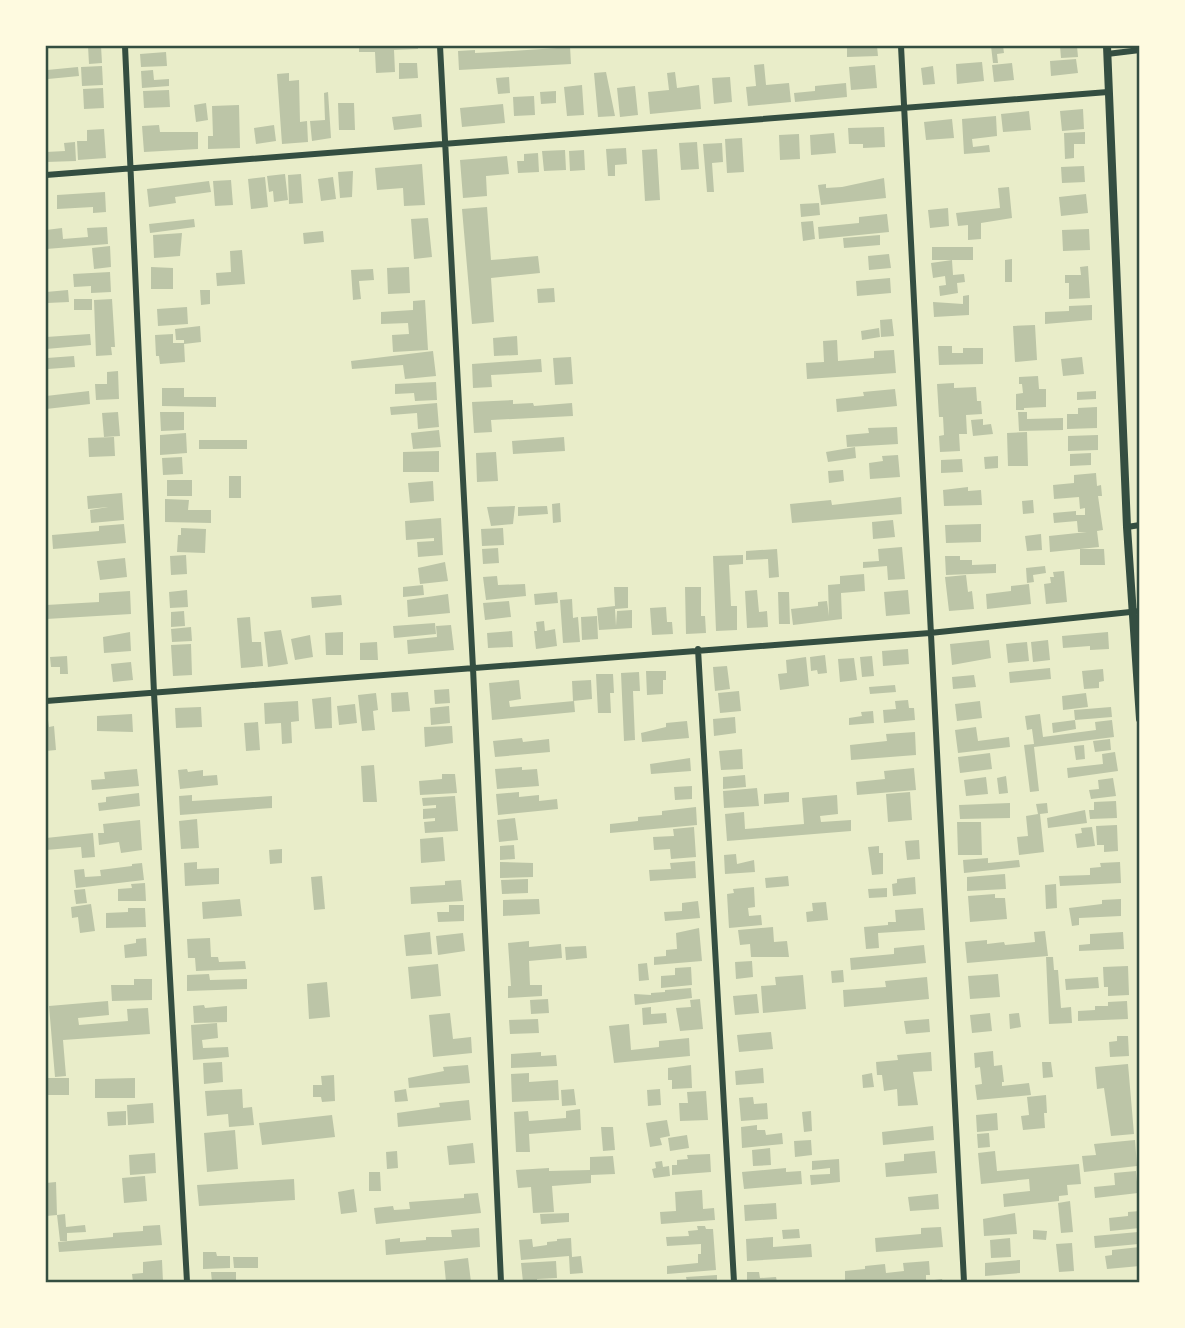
<svg xmlns="http://www.w3.org/2000/svg" width="1185" height="1328" font-family="'PT Sans Narrow',sans-serif">
	<style>
		.building { fill: #bcc5a7 }
		.lines { fill: none; stroke-linecap: round; stroke-linejoin: round }
		.minor { stroke: #344e41; stroke-width: 6 }
		.tertiary { stroke: #344e41; stroke-width: 8 }
		.neatline { fill: none; stroke: #344e41; stroke-width: 2.5 }
	</style>
	<rect width="100%" height="100%" fill="#e9edc9"/>
	<path class="building" d="M 88,46 L 101,46 L 102,63 L 89,64 Z
		M 359,46 L 418,46 L 418,49 L 394,50 L 395,72 L 376,73 L 375,52 L 359,52 Z
		M 557,46 L 570,46 L 571,64 L 459,70 L 458,51 L 475,50 L 475,53 L 495,52 L 557,48 Z
		M 847,46 L 877,46 L 878,56 L 847,57 Z
		M 991,46 L 1003,46 L 1004,53 L 997,54 L 998,63 L 993,63 Z
		M 1060,46 L 1077,46 L 1078,57 L 1061,58 Z
		M 166,52 L 167,66 L 141,67 L 140,54 Z
		M 1076,59 L 1078,73 L 1051,76 L 1050,61 Z
		M 982,62 L 984,81 L 957,84 L 956,64 Z
		M 399,63 L 417,63 L 418,78 L 399,79 Z
		M 1012,63 L 1014,80 L 994,82 L 992,65 Z
		M 764,64 L 766,85 L 789,83 L 791,102 L 748,106 L 746,87 L 756,86 L 754,65 Z
		M 875,65 L 877,88 L 851,90 L 849,67 Z
		M 102,66 L 103,85 L 82,86 L 81,67 Z
		M 933,66 L 935,84 L 923,85 L 921,68 Z
		M 78,67 L 79,76 L 48,79 L 47,70 Z
		M 153,70 L 154,80 L 169,79 L 169,86 L 142,88 L 141,71 Z
		M 606,72 L 615,116 L 598,117 L 594,73 Z
		M 675,72 L 677,88 L 699,85 L 701,109 L 650,114 L 648,92 L 669,90 L 667,73 Z
		M 289,73 L 289,81 L 299,80 L 300,122 L 307,121 L 308,142 L 282,144 L 277,74 Z
		M 509,77 L 510,93 L 498,94 L 496,78 Z
		M 730,77 L 732,102 L 714,104 L 712,78 Z
		M 846,83 L 847,97 L 795,102 L 794,93 L 815,91 L 815,86 Z
		M 582,85 L 584,115 L 567,116 L 564,87 Z
		M 635,86 L 638,115 L 620,117 L 617,88 Z
		M 103,88 L 104,108 L 84,109 L 83,89 Z
		M 169,90 L 170,107 L 144,108 L 143,91 Z
		M 556,91 L 556,103 L 541,104 L 540,92 Z
		M 328,92 L 331,138 L 312,141 L 310,121 L 325,120 L 324,93 Z
		M 534,96 L 535,115 L 514,116 L 513,97 Z
		M 206,103 L 208,120 L 196,122 L 194,105 Z
		M 338,103 L 354,103 L 355,130 L 339,130 Z
		M 503,104 L 505,123 L 462,127 L 460,108 Z
		M 239,105 L 240,148 L 208,149 L 208,136 L 213,136 L 212,106 Z
		M 1083,109 L 1084,129 L 1062,131 L 1060,111 Z
		M 1029,111 L 1031,130 L 1003,132 L 1001,114 Z
		M 421,114 L 422,127 L 394,130 L 392,117 Z
		M 996,116 L 997,136 L 972,139 L 973,147 L 989,145 L 990,152 L 964,154 L 962,119 Z
		M 952,119 L 954,138 L 926,140 L 924,122 Z
		M 159,125 L 160,132 L 198,132 L 198,149 L 144,152 L 142,126 Z
		M 274,125 L 276,141 L 256,144 L 254,128 Z
		M 884,127 L 885,147 L 863,148 L 863,144 L 849,144 L 848,128 Z
		M 104,129 L 106,158 L 78,160 L 77,141 L 87,141 L 87,130 Z
		M 1085,132 L 1085,144 L 1074,144 L 1074,158 L 1065,159 L 1064,133 Z
		M 834,133 L 836,153 L 811,155 L 810,135 Z
		M 799,134 L 800,159 L 780,160 L 779,135 Z
		M 742,138 L 744,172 L 727,173 L 725,139 Z
		M 75,142 L 76,161 L 46,162 L 46,152 L 65,151 L 64,143 Z
		M 697,142 L 699,169 L 681,170 L 679,143 Z
		M 722,143 L 723,162 L 712,163 L 714,192 L 707,192 L 703,144 Z
		M 626,148 L 627,164 L 615,165 L 615,176 L 608,176 L 606,149 Z
		M 657,149 L 660,200 L 645,201 L 642,150 Z
		M 565,150 L 566,170 L 544,171 L 542,151 Z
		M 584,150 L 585,170 L 570,171 L 569,151 Z
		M 538,153 L 539,172 L 518,173 L 517,161 L 524,161 L 524,154 Z
		M 507,156 L 509,174 L 486,176 L 487,196 L 463,198 L 460,160 Z
		M 422,164 L 425,205 L 404,206 L 403,188 L 377,190 L 375,168 Z
		M 1084,166 L 1085,182 L 1062,183 L 1061,167 Z
		M 353,171 L 352,197 L 340,198 L 338,172 Z
		M 285,174 L 288,200 L 274,202 L 273,191 L 269,192 L 267,176 Z
		M 301,174 L 303,203 L 289,204 L 288,175 Z
		M 265,177 L 268,207 L 251,209 L 248,179 Z
		M 333,177 L 336,199 L 321,201 L 318,179 Z
		M 884,178 L 886,198 L 821,205 L 818,185 L 826,184 L 826,188 L 842,187 Z
		M 231,180 L 233,205 L 215,206 L 213,181 Z
		M 209,181 L 211,192 L 175,197 L 176,203 L 149,207 L 147,189 Z
		M 1009,187 L 1012,218 L 981,223 L 981,239 L 968,240 L 968,225 L 958,226 L 956,213 L 1000,208 L 998,188 Z
		M 105,192 L 106,212 L 93,213 L 93,207 L 57,209 L 57,195 Z
		M 1086,194 L 1088,213 L 1061,216 L 1059,197 Z
		M 819,203 L 820,215 L 801,217 L 800,204 Z
		M 487,207 L 491,260 L 538,256 L 540,273 L 491,278 L 494,322 L 472,324 L 462,209 Z
		M 948,208 L 949,226 L 930,228 L 928,210 Z
		M 887,214 L 889,232 L 819,239 L 818,227 L 859,223 L 859,217 Z
		M 428,218 L 432,257 L 414,259 L 411,219 Z
		M 194,219 L 195,227 L 150,233 L 149,224 Z
		M 813,221 L 815,239 L 803,241 L 801,222 Z
		M 107,227 L 108,244 L 46,249 L 46,230 L 62,228 L 63,239 L 88,237 L 87,228 Z
		M 1089,229 L 1090,250 L 1063,251 L 1062,230 Z
		M 323,231 L 324,242 L 304,244 L 303,233 Z
		M 182,233 L 180,256 L 154,258 L 153,235 Z
		M 880,235 L 880,245 L 844,248 L 843,238 Z
		M 110,246 L 111,267 L 94,269 L 92,248 Z
		M 932,247 L 973,247 L 973,260 L 932,260 Z
		M 242,250 L 245,284 L 217,286 L 216,273 L 231,272 L 230,251 Z
		M 889,254 L 891,268 L 869,270 L 868,256 Z
		M 1012,259 L 1012,282 L 1005,282 L 1005,260 Z
		M 952,260 L 953,275 L 964,274 L 965,282 L 957,283 L 958,293 L 940,296 L 939,286 L 946,285 L 945,276 L 933,278 L 931,263 Z
		M 1088,266 L 1090,298 L 1069,299 L 1069,283 L 1065,283 L 1065,275 L 1081,275 L 1080,267 Z
		M 151,267 L 173,268 L 173,289 L 151,289 Z
		M 409,267 L 410,293 L 388,294 L 387,268 Z
		M 373,269 L 374,280 L 359,281 L 361,299 L 353,300 L 351,270 Z
		M 110,272 L 111,292 L 91,293 L 91,286 L 74,287 L 73,274 Z
		M 890,278 L 891,293 L 857,296 L 856,281 Z
		M 554,288 L 555,302 L 538,303 L 537,289 Z
		M 68,290 L 69,302 L 47,303 L 46,292 Z
		M 200,290 L 210,290 L 210,304 L 201,305 Z
		M 969,295 L 969,315 L 934,317 L 933,302 L 963,304 L 963,296 Z
		M 74,299 L 92,299 L 92,310 L 74,310 Z
		M 112,299 L 115,347 L 111,347 L 112,355 L 96,356 L 94,300 Z
		M 425,300 L 428,350 L 393,352 L 392,335 L 409,334 L 408,323 L 381,324 L 381,312 L 413,310 L 413,301 Z
		M 1092,305 L 1092,320 L 1045,324 L 1045,312 L 1069,311 L 1069,306 Z
		M 187,307 L 188,324 L 158,326 L 157,309 Z
		M 892,319 L 894,336 L 881,337 L 880,320 Z
		M 1035,325 L 1037,360 L 1015,362 L 1013,326 Z
		M 200,326 L 201,342 L 184,344 L 184,340 L 176,340 L 175,329 Z
		M 879,328 L 880,337 L 862,340 L 861,331 Z
		M 90,334 L 91,345 L 46,349 L 46,337 Z
		M 173,334 L 173,343 L 184,343 L 185,362 L 160,364 L 159,356 L 156,356 L 155,335 Z
		M 517,336 L 518,355 L 494,356 L 493,338 Z
		M 837,340 L 838,361 L 874,358 L 874,351 L 894,350 L 896,373 L 807,379 L 806,363 L 824,362 L 823,341 Z
		M 938,346 L 952,346 L 952,353 L 963,353 L 963,348 L 983,348 L 983,364 L 939,365 Z
		M 433,351 L 436,376 L 405,379 L 403,365 L 352,369 L 351,361 Z
		M 74,356 L 75,367 L 48,369 L 47,358 Z
		M 571,357 L 573,384 L 555,385 L 553,358 Z
		M 1082,357 L 1084,374 L 1063,376 L 1061,359 Z
		M 541,359 L 542,372 L 491,375 L 492,387 L 473,388 L 472,364 Z
		M 118,371 L 119,399 L 96,400 L 95,384 L 107,384 L 107,372 Z
		M 1038,376 L 1039,389 L 1046,389 L 1046,407 L 1024,408 L 1024,410 L 1016,410 L 1016,394 L 1023,393 L 1022,384 L 1019,384 L 1019,377 Z
		M 436,382 L 437,400 L 415,401 L 414,393 L 395,394 L 395,384 Z
		M 954,383 L 954,388 L 976,387 L 977,401 L 981,401 L 982,414 L 966,415 L 967,434 L 959,434 L 960,451 L 940,452 L 939,436 L 944,435 L 943,417 L 939,417 L 937,384 Z
		M 162,388 L 184,388 L 184,397 L 216,397 L 216,407 L 162,406 Z
		M 895,389 L 897,406 L 837,412 L 836,399 L 864,396 L 863,392 Z
		M 89,391 L 90,404 L 46,409 L 46,396 Z
		M 1096,391 L 1096,399 L 1077,400 L 1077,392 Z
		M 513,400 L 513,404 L 533,403 L 534,406 L 572,403 L 573,416 L 491,420 L 492,432 L 474,433 L 472,402 Z
		M 437,403 L 439,427 L 418,429 L 417,413 L 391,415 L 390,407 Z
		M 1097,407 L 1097,428 L 1067,429 L 1067,414 L 1078,414 L 1078,408 Z
		M 118,412 L 120,436 L 104,437 L 102,413 Z
		M 160,412 L 184,412 L 184,430 L 161,431 Z
		M 1018,412 L 1027,412 L 1027,419 L 1063,418 L 1063,430 L 1019,431 Z
		M 983,419 L 983,425 L 991,424 L 993,434 L 973,436 L 971,420 Z
		M 897,427 L 898,444 L 847,447 L 846,435 L 869,433 L 868,428 Z
		M 439,430 L 441,447 L 413,449 L 411,433 Z
		M 1027,432 L 1028,466 L 1008,466 L 1007,433 Z
		M 186,433 L 187,453 L 160,455 L 160,435 Z
		M 1098,435 L 1098,450 L 1068,451 L 1068,436 Z
		M 114,437 L 115,456 L 89,457 L 88,438 Z
		M 564,437 L 565,451 L 513,454 L 512,441 Z
		M 199,440 L 247,440 L 247,449 L 199,449 Z
		M 855,447 L 856,458 L 828,462 L 826,452 Z
		M 439,451 L 439,472 L 403,472 L 403,452 Z
		M 496,452 L 498,481 L 477,482 L 476,453 Z
		M 1091,453 L 1091,465 L 1070,466 L 1070,454 Z
		M 898,455 L 900,477 L 870,479 L 869,463 L 883,461 L 882,456 Z
		M 998,456 L 998,468 L 985,469 L 984,457 Z
		M 182,457 L 183,474 L 163,475 L 162,458 Z
		M 962,459 L 963,472 L 941,473 L 941,460 Z
		M 843,470 L 844,481 L 829,483 L 828,471 Z
		M 1096,473 L 1097,486 L 1101,485 L 1102,496 L 1098,496 L 1103,530 L 1097,531 L 1099,547 L 1050,552 L 1049,536 L 1087,532 L 1078,532 L 1077,521 L 1054,523 L 1053,513 L 1076,511 L 1076,515 L 1085,515 L 1085,508 L 1080,509 L 1079,497 L 1054,499 L 1053,485 L 1074,483 L 1074,475 Z
		M 229,476 L 241,476 L 241,498 L 229,498 Z
		M 167,480 L 192,480 L 192,496 L 167,496 Z
		M 433,481 L 434,501 L 410,503 L 408,483 Z
		M 968,487 L 968,491 L 981,490 L 982,505 L 944,506 L 943,490 Z
		M 122,493 L 124,520 L 91,523 L 90,510 L 108,507 L 88,509 L 87,496 Z
		M 901,497 L 902,514 L 792,523 L 790,504 L 831,500 L 832,505 Z
		M 165,499 L 189,500 L 188,510 L 211,510 L 211,523 L 165,522 Z
		M 1033,500 L 1034,513 L 1023,514 L 1022,501 Z
		M 560,503 L 561,522 L 553,523 L 552,504 Z
		M 515,506 L 513,524 L 491,526 L 487,507 Z
		M 547,506 L 548,514 L 518,516 L 518,507 Z
		M 441,518 L 443,555 L 418,557 L 417,542 L 434,541 L 434,538 L 406,540 L 405,521 Z
		M 893,520 L 895,537 L 873,539 L 872,522 Z
		M 124,524 L 126,543 L 53,549 L 52,535 L 99,531 L 99,526 Z
		M 981,524 L 981,542 L 946,543 L 945,525 Z
		M 181,528 L 206,529 L 205,553 L 177,552 L 178,535 L 181,535 Z
		M 503,528 L 504,545 L 482,546 L 481,529 Z
		M 1041,534 L 1042,550 L 1027,551 L 1025,536 Z
		M 902,547 L 905,579 L 888,580 L 887,566 L 863,568 L 863,562 L 879,561 L 878,549 Z
		M 498,548 L 499,563 L 483,564 L 482,549 Z
		M 777,549 L 779,577 L 769,578 L 768,559 L 746,560 L 746,551 Z
		M 1080,549 L 1104,549 L 1105,565 L 1080,565 Z
		M 186,555 L 187,574 L 171,575 L 170,556 Z
		M 743,555 L 743,564 L 729,565 L 731,606 L 737,606 L 737,630 L 716,631 L 713,556 Z
		M 945,556 L 960,556 L 960,560 L 972,560 L 972,565 L 996,564 L 996,573 L 946,575 Z
		M 125,558 L 127,577 L 100,580 L 97,561 Z
		M 445,562 L 448,581 L 420,584 L 418,568 Z
		M 1045,566 L 1046,573 L 1033,575 L 1034,582 L 1027,583 L 1026,568 Z
		M 1064,571 L 1067,602 L 1046,604 L 1044,584 L 1051,583 L 1050,577 L 1054,577 L 1053,572 Z
		M 864,574 L 865,591 L 841,593 L 842,619 L 793,625 L 791,609 L 818,606 L 818,602 L 827,601 L 829,616 L 828,585 L 840,584 L 840,576 Z
		M 966,575 L 968,592 L 972,591 L 974,609 L 949,611 L 945,577 Z
		M 497,576 L 498,585 L 525,584 L 526,596 L 486,600 L 483,577 Z
		M 1029,584 L 1031,604 L 987,609 L 986,594 L 1011,591 L 1011,586 Z
		M 423,585 L 424,595 L 403,597 L 403,587 Z
		M 614,587 L 628,587 L 628,608 L 615,609 L 616,626 L 617,611 L 632,610 L 632,628 L 599,630 L 597,608 L 615,606 Z
		M 685,587 L 701,587 L 701,616 L 705,616 L 706,633 L 686,634 Z
		M 187,590 L 188,607 L 170,608 L 169,592 Z
		M 757,590 L 759,612 L 767,611 L 768,627 L 747,628 L 745,591 Z
		M 908,590 L 910,614 L 886,616 L 884,592 Z
		M 130,591 L 131,614 L 46,619 L 46,605 L 99,602 L 99,593 Z
		M 557,592 L 558,603 L 535,605 L 534,594 Z
		M 778,592 L 789,592 L 790,624 L 779,624 Z
		M 448,594 L 450,613 L 408,617 L 407,600 Z
		M 341,595 L 342,605 L 312,608 L 311,597 Z
		M 572,599 L 573,618 L 578,617 L 580,642 L 563,643 L 560,600 Z
		M 509,601 L 511,617 L 485,620 L 483,603 Z
		M 666,607 L 667,622 L 672,622 L 673,634 L 652,635 L 650,608 Z
		M 184,611 L 185,626 L 171,627 L 171,612 Z
		M 597,616 L 598,639 L 582,640 L 581,617 Z
		M 250,617 L 252,642 L 261,642 L 263,666 L 241,668 L 237,618 Z
		M 544,621 L 545,631 L 555,629 L 557,646 L 536,649 L 534,631 L 537,631 L 536,622 Z
		M 435,623 L 436,634 L 394,638 L 393,626 Z
		M 451,625 L 454,650 L 408,654 L 407,640 L 437,637 L 436,626 Z
		M 191,627 L 192,641 L 172,642 L 171,629 Z
		M 281,630 L 288,664 L 268,667 L 264,632 Z
		M 512,631 L 513,647 L 488,648 L 487,633 Z
		M 130,632 L 131,651 L 104,653 L 103,637 Z
		M 343,632 L 343,655 L 326,655 L 325,633 Z
		M 1108,632 L 1109,649 L 1090,650 L 1090,646 L 1063,648 L 1062,636 Z
		M 310,635 L 313,657 L 295,660 L 291,639 Z
		M 989,640 L 991,658 L 952,665 L 950,644 Z
		M 1048,640 L 1050,660 L 1033,662 L 1031,642 Z
		M 377,642 L 378,660 L 360,660 L 360,643 Z
		M 1027,642 L 1029,661 L 1008,663 L 1006,644 Z
		M 191,644 L 192,675 L 173,676 L 171,645 Z
		M 908,649 L 909,664 L 883,666 L 882,651 Z
		M 825,655 L 827,673 L 818,674 L 817,670 L 811,671 L 810,657 Z
		M 67,656 L 68,674 L 60,674 L 60,667 L 51,667 L 50,657 Z
		M 872,656 L 874,676 L 862,677 L 860,657 Z
		M 806,657 L 809,686 L 780,690 L 778,674 L 787,673 L 786,660 Z
		M 854,658 L 857,680 L 840,682 L 838,659 Z
		M 131,662 L 133,680 L 113,682 L 111,664 Z
		M 727,666 L 730,689 L 715,691 L 713,667 Z
		M 1050,668 L 1051,679 L 1010,683 L 1009,672 Z
		M 1103,669 L 1104,681 L 1099,682 L 1099,688 L 1084,689 L 1082,671 Z
		M 646,671 L 666,671 L 666,680 L 663,680 L 663,694 L 647,695 Z
		M 639,672 L 640,691 L 633,691 L 635,740 L 624,741 L 621,673 Z
		M 596,674 L 613,674 L 614,693 L 610,693 L 611,713 L 598,713 Z
		M 974,675 L 976,687 L 953,689 L 952,677 Z
		M 519,680 L 521,699 L 509,701 L 510,707 L 574,701 L 575,712 L 492,720 L 489,683 Z
		M 591,680 L 592,699 L 573,701 L 572,681 Z
		M 895,685 L 896,692 L 870,694 L 869,687 Z
		M 449,689 L 450,703 L 435,704 L 434,690 Z
		M 739,691 L 741,711 L 720,713 L 718,693 Z
		M 408,692 L 410,711 L 392,712 L 391,693 Z
		M 376,693 L 378,710 L 373,711 L 375,730 L 362,731 L 358,695 Z
		M 1086,693 L 1088,707 L 1063,710 L 1062,696 Z
		M 331,697 L 332,728 L 315,729 L 312,699 Z
		M 908,700 L 909,708 L 914,708 L 915,720 L 884,723 L 883,710 L 896,709 L 895,701 Z
		M 298,701 L 299,721 L 291,722 L 292,743 L 282,744 L 281,723 L 265,724 L 264,703 Z
		M 980,701 L 982,718 L 957,721 L 955,704 Z
		M 355,704 L 357,723 L 339,725 L 337,706 Z
		M 449,706 L 450,723 L 431,725 L 430,708 Z
		M 201,707 L 202,727 L 176,728 L 175,708 Z
		M 1111,707 L 1112,717 L 1075,720 L 1074,710 Z
		M 873,711 L 874,723 L 849,725 L 849,718 L 862,716 L 861,712 Z
		M 132,714 L 133,732 L 97,731 L 97,716 Z
		M 1040,714 L 1043,737 L 1096,730 L 1095,722 L 1112,720 L 1114,737 L 1034,747 L 1039,791 L 1030,792 L 1024,745 L 1034,744 L 1032,729 L 1027,730 L 1025,716 Z
		M 735,717 L 736,733 L 714,736 L 713,719 Z
		M 46,720 L 48,720 L 49,727 L 54,726 L 56,750 L 46,751 Z
		M 1075,720 L 1076,729 L 1053,733 L 1052,723 Z
		M 687,721 L 689,738 L 642,742 L 641,733 L 666,727 L 666,723 Z
		M 258,722 L 260,750 L 246,751 L 244,723 Z
		M 452,726 L 453,743 L 425,747 L 424,727 Z
		M 976,727 L 978,741 L 1009,737 L 1010,747 L 958,753 L 955,730 Z
		M 915,732 L 916,755 L 851,760 L 850,745 L 887,741 L 886,734 Z
		M 522,738 L 523,742 L 549,739 L 550,752 L 495,757 L 493,741 Z
		M 1110,739 L 1111,750 L 1095,752 L 1093,741 Z
		M 1084,745 L 1085,759 L 1076,760 L 1074,746 Z
		M 742,749 L 743,769 L 721,770 L 719,751 Z
		M 1115,752 L 1118,771 L 1068,778 L 1067,768 L 1103,764 L 1102,754 Z
		M 990,753 L 992,769 L 960,773 L 958,757 Z
		M 690,758 L 691,771 L 651,774 L 650,764 Z
		M 374,765 L 377,802 L 363,802 L 361,766 Z
		M 522,767 L 522,770 L 537,769 L 539,786 L 497,789 L 495,769 Z
		M 914,768 L 916,790 L 857,795 L 856,782 L 885,779 L 884,771 Z
		M 137,769 L 139,786 L 92,790 L 91,780 L 105,779 L 104,772 Z
		M 187,769 L 188,772 L 203,770 L 203,776 L 217,775 L 218,785 L 180,789 L 178,770 Z
		M 442,774 L 455,774 L 457,793 L 420,795 L 419,781 L 442,779 Z
		M 745,775 L 746,787 L 723,789 L 723,777 Z
		M 1006,776 L 1008,793 L 999,794 L 997,778 Z
		M 986,777 L 988,794 L 966,796 L 964,780 Z
		M 1113,778 L 1116,796 L 1091,799 L 1089,790 L 1099,789 L 1098,780 Z
		M 692,786 L 692,799 L 675,800 L 674,787 Z
		M 757,788 L 759,806 L 724,808 L 723,791 Z
		M 519,792 L 519,797 L 539,795 L 539,801 L 557,799 L 558,809 L 498,815 L 496,794 Z
		M 789,792 L 789,802 L 764,804 L 764,794 Z
		M 910,792 L 912,820 L 888,822 L 886,794 Z
		M 139,793 L 140,806 L 99,811 L 98,803 L 106,802 L 106,797 Z
		M 192,795 L 192,801 L 272,796 L 272,808 L 180,815 L 179,796 Z
		M 837,795 L 838,814 L 820,816 L 821,822 L 851,820 L 851,831 L 727,841 L 725,814 L 744,812 L 745,829 L 804,824 L 802,798 Z
		M 455,796 L 458,831 L 425,833 L 424,822 L 435,821 L 435,818 L 423,819 L 423,809 L 436,808 L 436,805 L 423,806 L 422,798 Z
		M 1116,801 L 1117,818 L 1090,819 L 1089,810 L 1094,810 L 1094,802 Z
		M 1010,803 L 1010,818 L 960,819 L 959,805 Z
		M 1047,803 L 1048,813 L 1040,814 L 1044,852 L 1019,855 L 1017,837 L 1028,836 L 1026,816 L 1038,814 L 1036,804 Z
		M 696,807 L 697,825 L 610,833 L 610,824 L 638,821 L 638,817 L 662,815 L 662,811 Z
		M 1085,810 L 1087,823 L 1048,828 L 1047,818 Z
		M 515,818 L 518,840 L 499,842 L 497,820 Z
		M 197,819 L 199,848 L 181,849 L 179,821 Z
		M 140,820 L 142,850 L 121,853 L 119,842 L 99,845 L 98,833 L 104,833 L 103,824 Z
		M 957,822 L 981,822 L 982,855 L 958,855 Z
		M 1117,825 L 1118,851 L 1104,852 L 1104,845 L 1097,845 L 1096,826 Z
		M 694,827 L 696,857 L 671,859 L 670,849 L 654,850 L 653,837 L 674,836 L 673,829 Z
		M 1092,827 L 1095,846 L 1077,848 L 1075,834 L 1082,833 L 1081,828 Z
		M 93,833 L 95,857 L 82,858 L 81,847 L 46,850 L 46,838 Z
		M 443,837 L 445,861 L 421,863 L 420,839 Z
		M 919,840 L 920,859 L 907,860 L 905,841 Z
		M 514,845 L 515,859 L 500,860 L 500,846 Z
		M 879,846 L 879,853 L 883,853 L 883,874 L 872,875 L 868,847 Z
		M 282,849 L 282,863 L 270,864 L 269,850 Z
		M 736,854 L 737,864 L 754,860 L 755,872 L 725,874 L 724,855 Z
		M 988,858 L 988,863 L 1019,860 L 1020,867 L 964,873 L 963,860 Z
		M 695,861 L 696,878 L 650,881 L 649,870 L 671,869 L 670,863 Z
		M 197,862 L 197,869 L 219,868 L 219,884 L 185,886 L 184,863 Z
		M 500,862 L 533,863 L 533,877 L 500,878 Z
		M 1120,862 L 1121,883 L 1060,886 L 1059,876 L 1090,875 L 1090,868 L 1101,867 L 1100,863 Z
		M 142,863 L 144,880 L 76,888 L 74,870 L 84,869 L 85,877 L 101,876 L 100,870 L 132,866 L 132,864 Z
		M 1005,874 L 1006,889 L 967,891 L 967,877 Z
		M 322,876 L 325,909 L 314,910 L 311,877 Z
		M 788,876 L 789,886 L 766,888 L 765,878 Z
		M 915,877 L 916,894 L 893,896 L 892,884 L 897,883 L 897,879 Z
		M 528,879 L 528,893 L 502,894 L 501,880 Z
		M 461,880 L 463,901 L 411,904 L 410,887 L 445,885 L 445,881 Z
		M 145,883 L 146,901 L 118,901 L 118,889 L 132,888 L 131,884 Z
		M 1056,884 L 1057,908 L 1046,909 L 1045,885 Z
		M 754,887 L 755,907 L 748,908 L 749,916 L 761,915 L 762,925 L 729,928 L 727,894 L 734,893 L 733,889 Z
		M 887,888 L 887,897 L 869,898 L 868,889 Z
		M 85,889 L 87,903 L 76,904 L 74,890 Z
		M 995,894 L 995,898 L 1005,898 L 1007,919 L 970,922 L 968,896 Z
		M 240,899 L 242,916 L 203,919 L 202,902 Z
		M 539,899 L 540,914 L 503,916 L 503,900 Z
		M 1121,899 L 1121,916 L 1079,918 L 1079,925 L 1072,926 L 1069,908 L 1102,904 L 1102,900 Z
		M 698,901 L 700,918 L 665,921 L 664,912 L 682,911 L 682,903 Z
		M 826,902 L 828,920 L 807,922 L 806,912 L 813,911 L 812,903 Z
		M 91,904 L 95,931 L 80,933 L 78,917 L 72,918 L 71,907 Z
		M 449,905 L 464,905 L 464,921 L 438,922 L 437,912 L 449,912 Z
		M 128,908 L 145,908 L 146,927 L 106,928 L 106,913 L 128,912 Z
		M 923,908 L 925,930 L 878,933 L 879,948 L 866,949 L 864,927 L 888,925 L 888,922 L 896,922 L 895,910 Z
		M 773,927 L 774,942 L 787,941 L 789,957 L 751,957 L 750,944 L 740,945 L 738,930 Z
		M 699,928 L 702,961 L 654,965 L 654,957 L 666,956 L 666,950 L 677,949 L 676,933 Z
		M 1045,931 L 1048,956 L 967,963 L 965,942 L 987,940 L 987,944 L 1004,942 L 1005,945 L 1035,942 L 1034,932 Z
		M 430,932 L 432,954 L 406,956 L 404,935 Z
		M 1123,932 L 1124,949 L 1079,951 L 1079,945 L 1090,944 L 1090,934 Z
		M 463,933 L 465,951 L 438,955 L 436,936 Z
		M 146,938 L 147,956 L 125,958 L 124,945 L 136,943 L 136,939 Z
		M 210,938 L 211,957 L 218,957 L 219,962 L 245,961 L 246,969 L 196,971 L 195,958 L 188,958 L 187,939 Z
		M 529,941 L 529,947 L 561,944 L 562,958 L 529,961 L 530,985 L 542,985 L 542,996 L 508,998 L 508,986 L 511,986 L 508,943 Z
		M 924,945 L 926,963 L 851,970 L 850,958 L 894,954 L 894,948 Z
		M 586,946 L 587,958 L 566,960 L 565,947 Z
		M 1046,957 L 1053,957 L 1054,970 L 1058,970 L 1061,1008 L 1071,1007 L 1072,1023 L 1049,1024 Z
		M 752,961 L 753,977 L 736,979 L 735,962 Z
		M 647,963 L 649,980 L 639,981 L 638,964 Z
		M 438,964 L 441,996 L 411,999 L 408,967 Z
		M 1128,966 L 1129,995 L 1108,996 L 1108,987 L 1104,987 L 1103,967 Z
		M 691,967 L 692,985 L 661,988 L 661,976 L 675,975 L 675,968 Z
		M 843,970 L 844,982 L 832,983 L 831,971 Z
		M 209,974 L 210,980 L 247,979 L 247,989 L 187,991 L 187,975 Z
		M 998,974 L 1000,997 L 970,999 L 968,976 Z
		M 803,975 L 806,1009 L 763,1013 L 761,986 L 776,985 L 775,977 Z
		M 927,977 L 929,999 L 844,1007 L 843,990 L 886,987 L 885,981 Z
		M 1098,977 L 1099,988 L 1066,990 L 1065,979 Z
		M 134,979 L 152,979 L 152,1000 L 112,1001 L 111,985 L 134,985 Z
		M 327,982 L 330,1017 L 309,1019 L 307,984 Z
		M 691,988 L 692,998 L 635,1005 L 634,994 L 651,995 L 651,993 L 665,992 L 665,990 Z
		M 757,994 L 759,1013 L 735,1015 L 733,996 Z
		M 548,999 L 549,1013 L 531,1014 L 530,1000 Z
		M 700,999 L 703,1029 L 680,1031 L 676,1008 L 691,1007 L 690,1000 Z
		M 108,1001 L 109,1015 L 78,1018 L 79,1025 L 128,1021 L 127,1009 L 148,1008 L 150,1034 L 63,1040 L 66,1076 L 55,1077 L 49,1006 Z
		M 1127,1001 L 1128,1019 L 1078,1021 L 1078,1011 L 1095,1010 L 1095,1006 L 1108,1006 L 1108,1002 Z
		M 204,1005 L 205,1008 L 227,1006 L 227,1022 L 194,1023 L 193,1006 Z
		M 651,1007 L 651,1014 L 666,1013 L 667,1023 L 643,1025 L 642,1008 Z
		M 450,1013 L 453,1039 L 471,1037 L 472,1053 L 433,1057 L 429,1015 Z
		M 990,1013 L 992,1031 L 972,1033 L 970,1015 Z
		M 1019,1013 L 1021,1027 L 1010,1029 L 1009,1014 Z
		M 538,1019 L 539,1033 L 510,1034 L 509,1020 Z
		M 929,1019 L 930,1032 L 906,1034 L 904,1021 Z
		M 217,1023 L 218,1038 L 202,1040 L 203,1048 L 228,1047 L 229,1057 L 193,1060 L 191,1025 Z
		M 629,1024 L 631,1050 L 659,1047 L 659,1041 L 689,1038 L 690,1056 L 614,1063 L 609,1026 Z
		M 771,1032 L 773,1049 L 739,1052 L 737,1035 Z
		M 1117,1036 L 1128,1036 L 1129,1056 L 1110,1057 L 1109,1042 L 1117,1041 Z
		M 993,1051 L 994,1066 L 1002,1065 L 1004,1082 L 1002,1082 L 1002,1086 L 1029,1083 L 1031,1095 L 977,1100 L 975,1085 L 982,1084 L 980,1067 L 975,1068 L 974,1053 Z
		M 541,1052 L 541,1056 L 556,1055 L 557,1066 L 511,1068 L 511,1054 Z
		M 931,1052 L 932,1071 L 913,1072 L 918,1105 L 898,1106 L 897,1089 L 884,1091 L 882,1075 L 877,1075 L 876,1062 L 898,1060 L 897,1055 Z
		M 222,1062 L 223,1082 L 204,1084 L 203,1063 Z
		M 1042,1062 L 1051,1062 L 1053,1077 L 1043,1078 Z
		M 1128,1064 L 1134,1134 L 1111,1136 L 1104,1088 L 1097,1089 L 1095,1067 Z
		M 468,1065 L 470,1083 L 409,1088 L 408,1078 L 444,1071 L 443,1067 Z
		M 691,1065 L 692,1088 L 672,1089 L 672,1080 L 668,1080 L 668,1068 Z
		M 763,1068 L 764,1083 L 736,1085 L 735,1071 Z
		M 529,1073 L 529,1082 L 558,1080 L 559,1100 L 512,1102 L 511,1074 Z
		M 872,1073 L 874,1087 L 863,1088 L 862,1075 Z
		M 334,1075 L 335,1101 L 322,1102 L 321,1097 L 313,1097 L 313,1085 L 322,1085 L 321,1076 Z
		M 46,1078 L 69,1078 L 69,1095 L 46,1095 Z
		M 135,1078 L 135,1098 L 95,1098 L 95,1079 Z
		M 242,1089 L 243,1108 L 252,1107 L 254,1125 L 229,1127 L 228,1114 L 207,1116 L 205,1091 Z
		M 406,1089 L 408,1101 L 395,1102 L 394,1091 Z
		M 574,1089 L 576,1105 L 562,1106 L 561,1090 Z
		M 660,1089 L 661,1105 L 648,1106 L 647,1090 Z
		M 706,1091 L 708,1120 L 680,1121 L 679,1103 L 688,1103 L 687,1092 Z
		M 1046,1095 L 1047,1113 L 1044,1113 L 1045,1128 L 1023,1130 L 1021,1116 L 1029,1115 L 1027,1097 Z
		M 753,1097 L 754,1104 L 767,1103 L 768,1119 L 741,1121 L 739,1098 Z
		M 469,1100 L 471,1120 L 398,1127 L 397,1113 L 440,1107 L 439,1103 Z
		M 153,1103 L 154,1123 L 128,1125 L 127,1105 Z
		M 580,1109 L 581,1130 L 529,1134 L 530,1152 L 516,1152 L 514,1112 L 528,1111 L 529,1121 L 566,1118 L 566,1111 Z
		M 126,1111 L 126,1125 L 108,1126 L 107,1112 Z
		M 811,1111 L 812,1131 L 804,1132 L 802,1112 Z
		M 997,1113 L 998,1130 L 977,1132 L 976,1115 Z
		M 332,1115 L 335,1137 L 262,1145 L 259,1123 Z
		M 667,1120 L 670,1136 L 660,1138 L 662,1145 L 650,1147 L 646,1123 Z
		M 757,1125 L 757,1130 L 765,1130 L 766,1135 L 782,1133 L 783,1144 L 742,1148 L 741,1127 Z
		M 933,1126 L 934,1140 L 883,1145 L 882,1132 Z
		M 601,1127 L 613,1127 L 615,1150 L 603,1151 Z
		M 235,1130 L 238,1169 L 207,1172 L 204,1133 Z
		M 989,1133 L 990,1147 L 978,1148 L 977,1134 Z
		M 687,1135 L 689,1148 L 670,1151 L 668,1138 Z
		M 811,1140 L 812,1155 L 795,1157 L 794,1141 Z
		M 1135,1140 L 1137,1166 L 1084,1172 L 1082,1156 L 1096,1155 L 1094,1144 Z
		M 473,1143 L 475,1163 L 449,1165 L 447,1146 Z
		M 770,1148 L 771,1165 L 753,1166 L 752,1150 Z
		M 397,1151 L 398,1168 L 387,1169 L 386,1152 Z
		M 935,1151 L 937,1173 L 886,1177 L 885,1163 L 904,1161 L 904,1154 Z
		M 995,1151 L 997,1171 L 1079,1164 L 1081,1184 L 1067,1185 L 1068,1195 L 1059,1196 L 1059,1201 L 1004,1207 L 1003,1194 L 1030,1191 L 1029,1179 L 981,1184 L 978,1153 Z
		M 155,1153 L 156,1173 L 130,1175 L 129,1155 Z
		M 710,1154 L 711,1172 L 672,1175 L 672,1165 L 677,1165 L 677,1160 L 688,1159 L 687,1155 Z
		M 613,1156 L 615,1174 L 591,1175 L 591,1183 L 552,1186 L 554,1212 L 533,1213 L 531,1187 L 518,1188 L 516,1170 L 549,1168 L 549,1171 L 590,1170 L 590,1157 Z
		M 839,1159 L 840,1182 L 811,1185 L 810,1175 L 830,1174 L 830,1168 L 812,1170 L 812,1161 Z
		M 662,1161 L 663,1167 L 669,1166 L 670,1176 L 654,1178 L 652,1169 L 656,1168 L 655,1162 Z
		M 786,1168 L 786,1172 L 801,1171 L 802,1184 L 744,1189 L 742,1172 Z
		M 1136,1171 L 1138,1193 L 1095,1198 L 1094,1187 L 1115,1185 L 1114,1173 Z
		M 369,1172 L 380,1172 L 381,1191 L 369,1191 Z
		M 145,1176 L 147,1201 L 124,1203 L 122,1178 Z
		M 294,1179 L 295,1200 L 199,1206 L 197,1185 Z
		M 56,1182 L 57,1215 L 46,1216 L 46,1183 Z
		M 354,1189 L 357,1212 L 341,1214 L 338,1192 Z
		M 702,1190 L 703,1209 L 714,1208 L 715,1220 L 661,1224 L 660,1212 L 676,1211 L 675,1192 Z
		M 478,1193 L 481,1213 L 376,1224 L 374,1208 L 393,1206 L 394,1210 L 410,1209 L 409,1202 L 464,1198 L 464,1194 Z
		M 938,1194 L 939,1209 L 910,1211 L 908,1197 Z
		M 1070,1201 L 1073,1232 L 1061,1233 L 1058,1203 Z
		M 776,1203 L 777,1219 L 745,1221 L 744,1205 Z
		M 1140,1211 L 1140,1228 L 1110,1231 L 1109,1218 L 1128,1216 L 1128,1212 Z
		M 569,1213 L 569,1222 L 541,1224 L 540,1214 Z
		M 1015,1213 L 1017,1234 L 984,1236 L 983,1219 Z
		M 65,1214 L 66,1227 L 85,1225 L 86,1232 L 67,1233 L 67,1241 L 60,1241 L 57,1215 Z
		M 160,1225 L 162,1245 L 59,1252 L 58,1242 L 113,1237 L 113,1233 L 143,1231 L 143,1226 Z
		M 697,1226 L 705,1226 L 706,1229 L 713,1229 L 716,1270 L 667,1274 L 667,1266 L 698,1263 L 698,1254 L 701,1254 L 701,1244 L 667,1246 L 666,1237 L 689,1236 L 688,1231 L 698,1230 Z
		M 941,1227 L 943,1247 L 876,1252 L 875,1238 L 921,1234 L 921,1228 Z
		M 479,1228 L 480,1247 L 386,1255 L 385,1240 L 400,1238 L 400,1242 L 426,1240 L 426,1237 L 452,1237 L 451,1230 Z
		M 799,1229 L 800,1238 L 783,1239 L 782,1230 Z
		M 1033,1230 L 1047,1231 L 1046,1240 L 1033,1239 Z
		M 1138,1232 L 1139,1244 L 1095,1248 L 1094,1236 Z
		M 773,1237 L 773,1247 L 811,1244 L 812,1257 L 747,1261 L 746,1239 Z
		M 571,1238 L 572,1257 L 581,1256 L 583,1273 L 570,1274 L 569,1256 L 521,1260 L 519,1240 L 532,1239 L 533,1247 L 547,1245 L 547,1242 L 557,1241 L 557,1239 Z
		M 1010,1238 L 1011,1257 L 991,1258 L 990,1240 Z
		M 1072,1243 L 1074,1271 L 1059,1272 L 1056,1244 Z
		M 1140,1247 L 1140,1266 L 1107,1269 L 1105,1256 L 1112,1255 L 1112,1250 Z
		M 203,1252 L 216,1252 L 217,1256 L 230,1256 L 230,1268 L 203,1269 Z
		M 233,1257 L 258,1257 L 258,1268 L 234,1268 Z
		M 468,1258 L 471,1282 L 446,1282 L 444,1261 Z
		M 162,1260 L 163,1282 L 133,1282 L 132,1274 L 143,1273 L 143,1262 Z
		M 1020,1260 L 1020,1273 L 985,1276 L 985,1263 Z
		M 556,1261 L 557,1278 L 537,1279 L 537,1282 L 523,1282 L 521,1263 Z
		M 929,1261 L 930,1275 L 926,1275 L 926,1281 L 942,1279 L 943,1282 L 845,1282 L 845,1271 L 865,1269 L 865,1266 L 885,1264 L 886,1273 L 904,1271 L 903,1263 Z
		M 211,1272 L 236,1272 L 236,1282 L 212,1282 Z
		M 747,1272 L 759,1272 L 760,1278 L 776,1277 L 777,1282 L 747,1282 Z
		M 717,1275 L 717,1282 L 687,1282 L 686,1277 Z"/>
	<g class="lines">
		<path class="minor" d="M 125,46 L 154,693 L 187,1282
			M 440,46 L 473,668 L 501,1282
			M 901,46 L 964,1282
			M 1107,54 L 1140,50
			M 46,175 L 1108,92
			M 1127,527 L 1140,525
			M 698,649 L 734,1282
			M 46,701 L 930,633 L 1140,611"/>
		<path class="tertiary" d="M 1107,46 L 1127,527 L 1140,719"/>
	</g>
	<rect width="1185" height="1328" fill="none" stroke="#fefae0" stroke-width="94"/>
	<rect x="47" y="47" width="1091" height="1234" class="neatline"/>
</svg>
